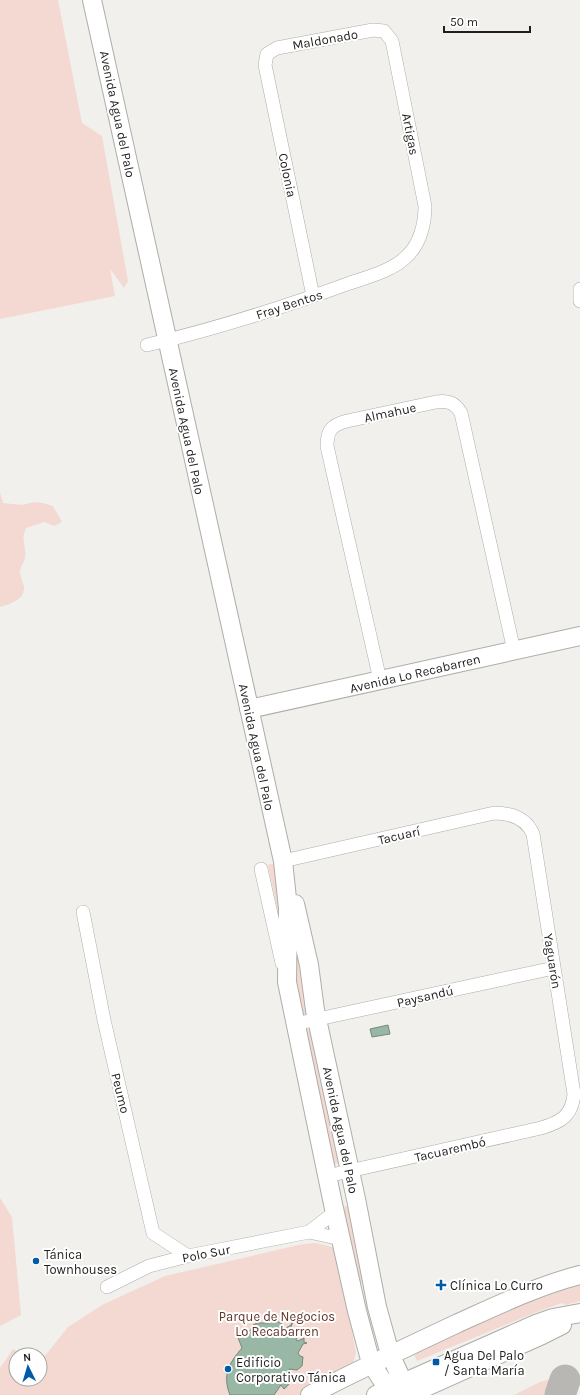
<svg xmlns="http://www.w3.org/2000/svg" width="580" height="1395" font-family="Karla,sans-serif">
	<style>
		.green { fill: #f3d9d2 }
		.water { fill: #98b7a5; stroke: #74897c }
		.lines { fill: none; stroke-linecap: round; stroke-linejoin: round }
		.taxiway { stroke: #b8b7b4; stroke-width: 31 }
		.street-casing { stroke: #adada8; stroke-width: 14 }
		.secondary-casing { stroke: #adada8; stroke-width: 20 }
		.street { stroke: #fff; stroke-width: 13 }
		.secondary { stroke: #fff; stroke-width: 18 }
		.poi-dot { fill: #005aa8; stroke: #fff; stroke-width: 1.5 }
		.labels { text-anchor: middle; stroke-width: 4; stroke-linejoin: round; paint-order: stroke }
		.street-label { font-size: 13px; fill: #201f1e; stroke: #fff }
		.poi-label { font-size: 13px; fill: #201f1e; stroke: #fff; text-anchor: start }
		.park-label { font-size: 13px; fill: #633427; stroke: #fff }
	</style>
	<rect width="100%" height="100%" fill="#f1f0ec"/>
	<path class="green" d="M 0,0 L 58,0 L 82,123 L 102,136 L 128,281 L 124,288 L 110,269 L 115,296 L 0,319 Z
		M 0,492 L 3,503 L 22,505 L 34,502 L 43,503 L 53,506 L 62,522 L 54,526 L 44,522 L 26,528 C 20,541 27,546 25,558 C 24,563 20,567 20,572 C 20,577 23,582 24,587 C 25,600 9,604 0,607 Z
		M 269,864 L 273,864 L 277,866 L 284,940 L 268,866 Z
		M 293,937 L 309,1013 L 306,1016 L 302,1017 L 289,968 Z
		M 310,1029 L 313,1031 L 341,1160 L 338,1163 L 335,1164 L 331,1161 L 305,1030 Z
		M 0,1198 L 12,1217 L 21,1315 L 0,1326 Z
		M 345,1206 L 349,1207 L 365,1282 L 360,1283 L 342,1211 Z
		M 316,1243 L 336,1248 L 356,1352 L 352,1369 L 300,1395 L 0,1395 L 0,1368 L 13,1349 L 24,1355 L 16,1355 L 16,1379 L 40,1379 L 40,1362 L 68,1327 L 102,1305 L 165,1276 L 303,1244 Z
		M 580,1282 L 580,1301 L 566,1305 L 562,1303 L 542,1310 L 417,1361 L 413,1352 L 526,1301 Z
		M 559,1377 L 562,1380 L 557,1395 L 514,1395 L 540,1382 Z"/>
	<path class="water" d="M 388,1025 L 390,1034 L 372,1037 L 370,1029 Z
		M 295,1314 C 295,1321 290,1325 290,1332 L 292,1334 L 300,1331 L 296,1340 L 298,1341 L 304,1338 L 304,1342 L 307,1343 L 303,1344 L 298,1353 L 300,1356 L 303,1357 L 302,1366 L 297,1370 L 289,1369 C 291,1378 293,1382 284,1389 L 281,1385 L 274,1395 L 230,1395 C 222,1375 229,1363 242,1348 L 237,1335 L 244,1330 L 250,1331 L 253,1325 L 257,1323 L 269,1323 L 271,1318 L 282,1324 L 276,1332 L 280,1335 L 281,1331 L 291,1325 Z"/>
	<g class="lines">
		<path class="taxiway" d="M 560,1395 L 565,1380"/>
		<defs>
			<path id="street" d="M 580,289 L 580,301
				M 147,345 C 216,329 284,307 350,283 C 368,277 394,270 407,256 C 420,244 425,224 425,206 L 392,41 L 384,31 L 373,30 L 277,48 L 267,54 L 265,65 L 313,296
				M 380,680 L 327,446 C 327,430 332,425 347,421 L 436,402 C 448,400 455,403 461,413 L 514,651
				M 283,861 L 494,813 C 510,813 526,818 533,834 L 574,1094 C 572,1116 561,1122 541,1128 L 327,1176
				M 261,869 L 282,963
				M 83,912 L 104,1020 L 153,1233 L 188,1256
				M 295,1024 L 554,968
				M 309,1232 L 335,1212
				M 107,1287 L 149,1266 L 188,1256 L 309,1232 L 341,1239"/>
			<path id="secondary" d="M 92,0 L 283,861 L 288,908 L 287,982 L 333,1204 L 357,1311 L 368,1352 L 371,1363 L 382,1380 L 400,1395
				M 249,709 L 580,636
				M 295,904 L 309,965 L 315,1010 L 356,1199 L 377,1307 L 390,1354 L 409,1395
				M 310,1395 C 358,1370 407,1347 456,1324 C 496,1306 537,1286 580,1275
				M 376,1395 L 536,1324 L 553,1318 L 580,1313
				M 408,1395 L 542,1335 L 562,1325"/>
		</defs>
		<use href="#street" class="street-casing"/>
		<use href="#secondary" class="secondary-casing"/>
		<use href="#street" class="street"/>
		<use href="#secondary" class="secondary"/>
	</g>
	<g class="poi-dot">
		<circle cx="36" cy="1261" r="4"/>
		<path d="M439 1279h4v4h4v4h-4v4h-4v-4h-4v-4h4z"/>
		<rect x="432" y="1358" width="8" height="8" rx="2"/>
		<circle cx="228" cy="1369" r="4"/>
	</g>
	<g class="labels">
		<g class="street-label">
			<text transform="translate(325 39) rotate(-10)" y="5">Maldonado</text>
			<text transform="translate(118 114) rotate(78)" y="5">Avenida Agua del Palo</text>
			<text transform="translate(411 134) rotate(79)" y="5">Artigas</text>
			<text transform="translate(288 175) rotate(78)" y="5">Colonia</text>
			<text transform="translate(289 304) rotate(-18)" y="5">Fray Bentos</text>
			<text transform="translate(390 412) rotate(-12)" y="5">Almahue</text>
			<text transform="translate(187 431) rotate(78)" y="5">Avenida Agua del Palo</text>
			<text transform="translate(415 673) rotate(-13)" y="5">Avenida Lo Recabarren</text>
			<text transform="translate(257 747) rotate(78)" y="5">Avenida Agua del Palo</text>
			<text transform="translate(399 835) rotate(-13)" y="5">Tacuarí</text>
			<text transform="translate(553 961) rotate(81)" y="5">Yaguarón</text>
			<text transform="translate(425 996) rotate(-13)" y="5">Paysandú</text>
			<text transform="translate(121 1093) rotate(76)" y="5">Peumo</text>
			<text transform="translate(341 1130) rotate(78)" y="5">Avenida Agua del Palo</text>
			<text transform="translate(450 1149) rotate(-13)" y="5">Tacuarembó</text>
			<text transform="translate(206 1253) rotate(-11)" y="5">Polo Sur</text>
		</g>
		<g class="poi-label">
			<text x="44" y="1259">Tánica<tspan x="44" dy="15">Townhouses</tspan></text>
			<text x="450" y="1290">Clínica Lo Curro</text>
			<text x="444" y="1360">Agua Del Palo<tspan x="444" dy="15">/ Santa María</tspan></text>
			<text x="236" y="1367">Edificio<tspan x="236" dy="15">Corporativo Tánica</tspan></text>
		</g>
		<g class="park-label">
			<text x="277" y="1321">Parque de Negocios<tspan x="277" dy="15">Lo Recabarren</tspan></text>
		</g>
	</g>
	<g transform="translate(28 1367) rotate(355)"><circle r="19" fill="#ffffff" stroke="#a6a5a5"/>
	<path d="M0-3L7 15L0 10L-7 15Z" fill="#005aa8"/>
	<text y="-6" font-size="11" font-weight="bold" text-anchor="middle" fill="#201f1e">N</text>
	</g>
	<path d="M444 26v6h86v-6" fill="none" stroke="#201f1e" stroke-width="2"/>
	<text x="450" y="26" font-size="12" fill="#201f1e" stroke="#ffffff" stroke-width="3" paint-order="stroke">50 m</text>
</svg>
